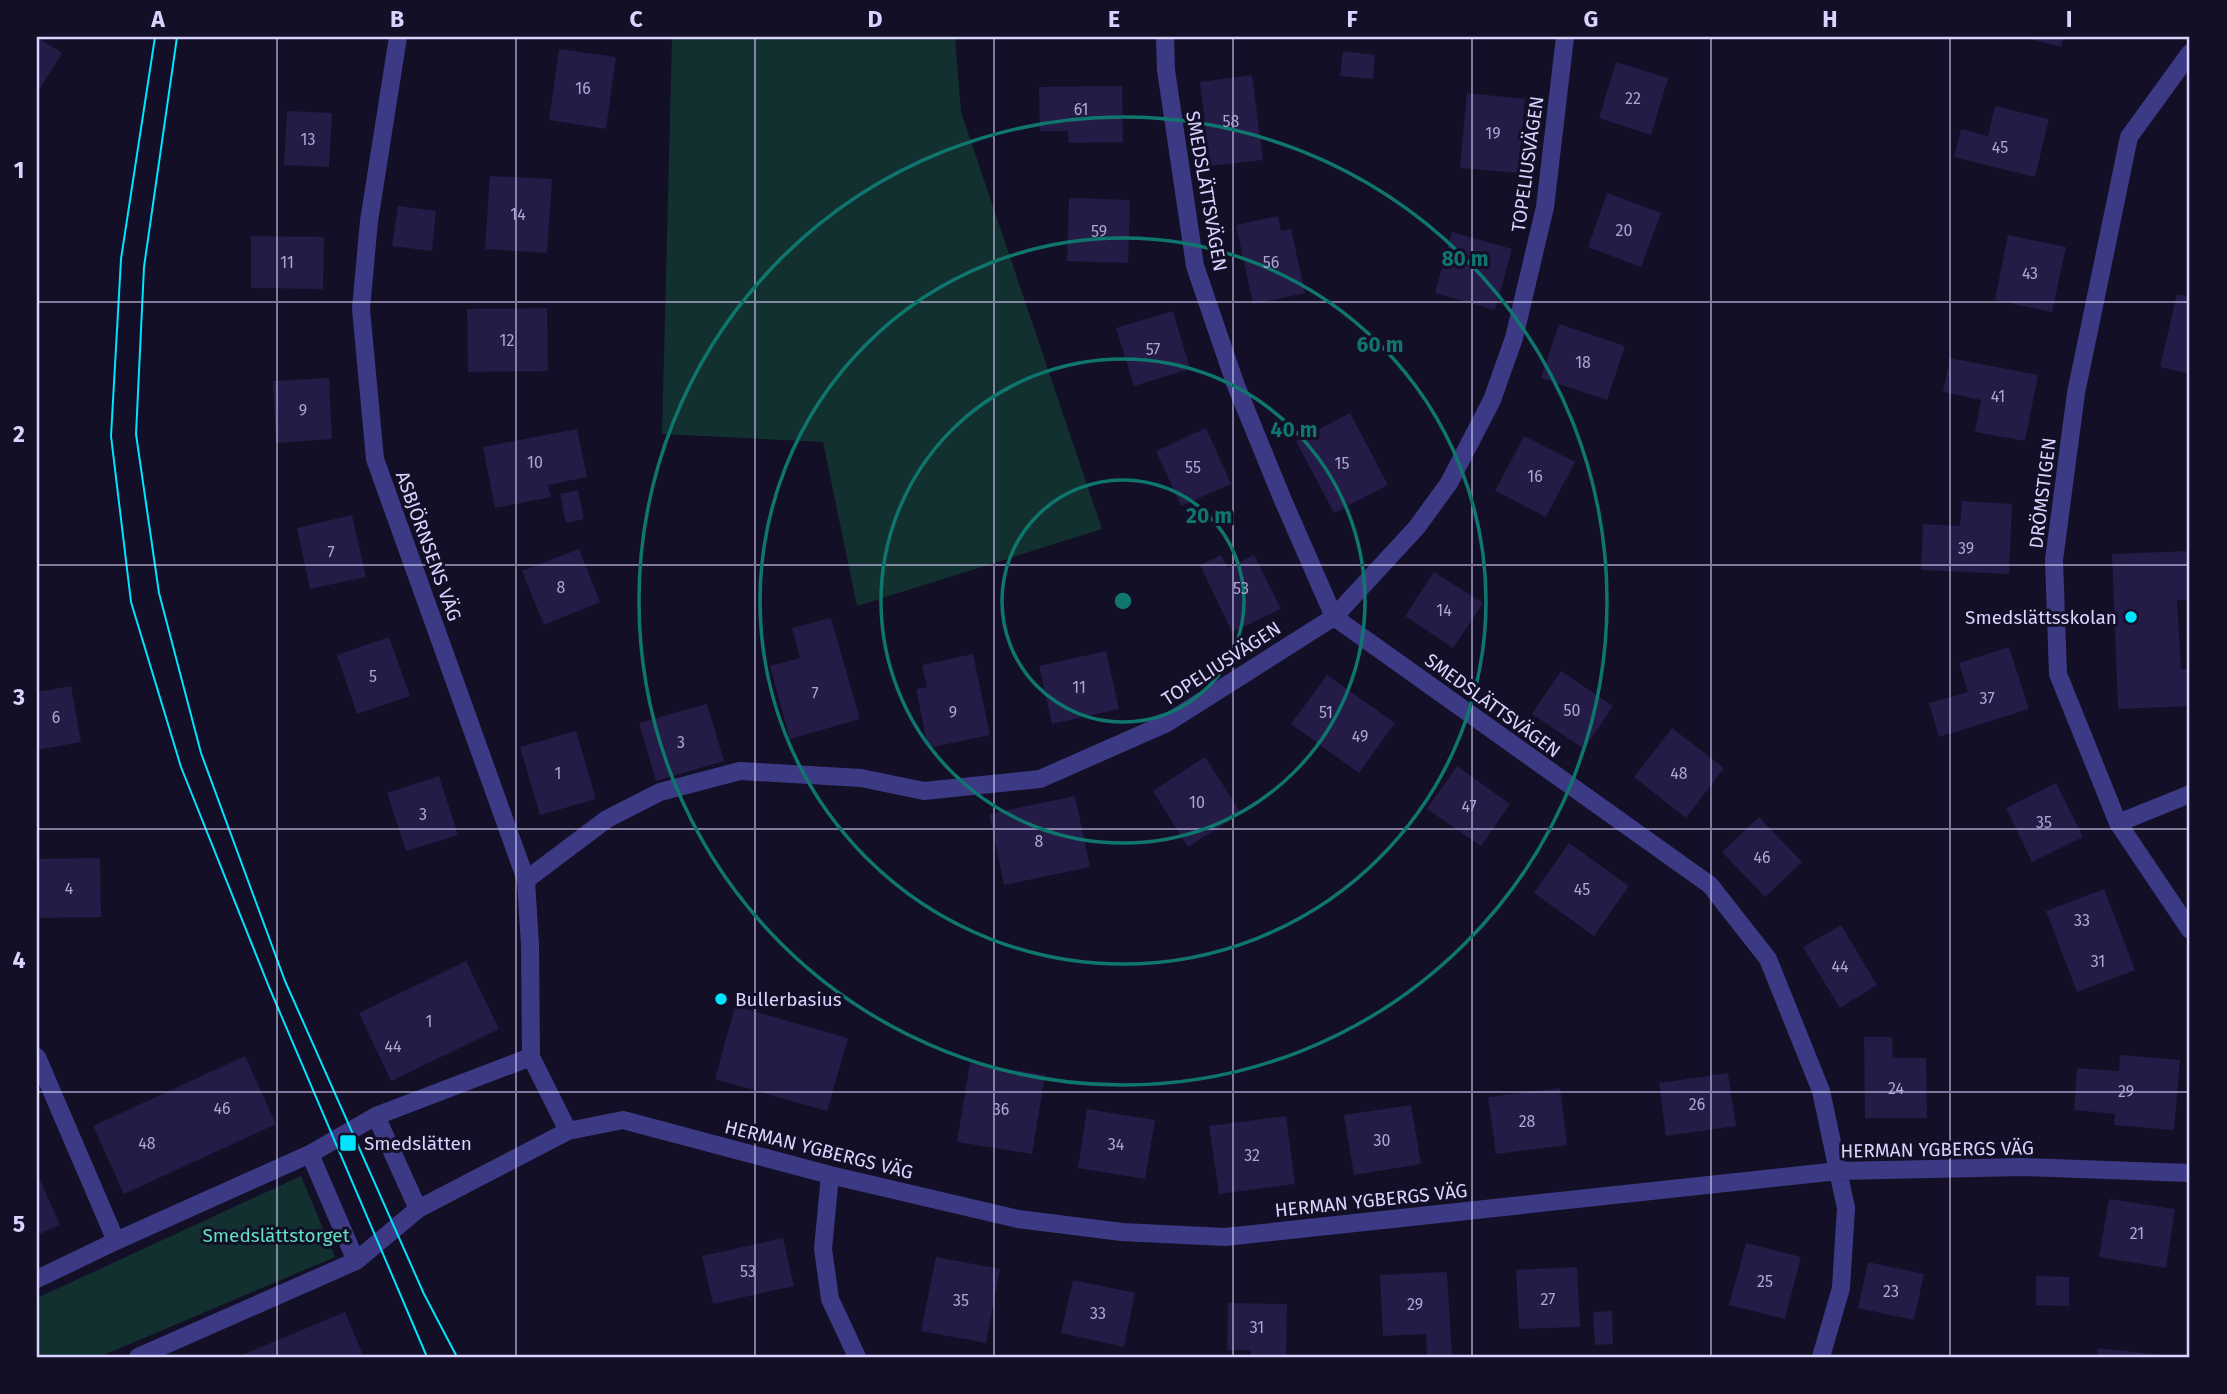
<svg xmlns="http://www.w3.org/2000/svg" width="2227" height="1394" font-family="'Fira Sans',sans-serif">
	<style>
		.green { fill: #12302f }
		.building { fill: #241b47 }
		.lines { fill: none; stroke-linecap: round; stroke-linejoin: round }
		.minor { stroke: #3d3a85; stroke-width: 18 }
		.tram { stroke: #00e5ff; stroke-width: 2 }
		.grid { fill: none; stroke: #d9d4ff; stroke-width: 2; stroke-opacity: 0.55 }
		.ring { fill: none; stroke: #0f766e; stroke-width: 3.5 }
		.poi-dot { fill: #00e5ff; stroke: #130f26; stroke-width: 2.5 }
		.labels { text-anchor: middle; stroke-width: 6; stroke-linejoin: round; paint-order: stroke }
		.number-label { font-size: 16px; fill: #aca6d1 }
		.street-label { font-size: 19px; fill: #d9d4ff; stroke: #130f26 }
		.poi-label { font-size: 19px; fill: #d9d4ff; stroke: #130f26; text-anchor: start }
		.park-label { font-size: 19px; fill: #5fe0c0; stroke: #130f26 }
		.centre { fill: #0f766e; stroke: #130f26; stroke-width: 3.5 }
		.ring-label { font-size: 21px; text-anchor: middle; font-weight: bold; fill: #0f766e; stroke: #130f26; stroke-width: 6; stroke-linejoin: round; paint-order: stroke }
		.neatline { fill: none; stroke: #d9d4ff; stroke-width: 2.5 }
		.grid-label { font-size: 23px; text-anchor: middle; font-weight: bold; fill: #d9d4ff }
	</style>
	<rect width="100%" height="100%" fill="#130f26"/>
	<path class="green" d="M 672,37 L 955,37 L 961,112 L 1102,529 L 857,606 L 823,442 L 662,434 Z
		M 301,1176 L 335,1257 L 99,1357 L 37,1357 L 37,1298 Z"/>
	<path class="building" d="M 37,37 L 62,53 L 37,93 Z
		M 2023,37 L 2064,37 L 2061,47 Z
		M 559,49 L 616,57 L 606,129 L 549,120 Z
		M 1343,51 L 1375,55 L 1373,79 L 1340,76 Z
		M 1616,62 L 1668,78 L 1651,135 L 1599,118 Z
		M 1252,75 L 1263,160 L 1210,166 L 1200,82 Z
		M 1122,86 L 1123,142 L 1069,143 L 1068,131 L 1040,131 L 1039,87 Z
		M 1467,93 L 1525,99 L 1518,173 L 1460,168 Z
		M 1995,106 L 2049,119 L 2035,177 L 1954,157 L 1961,129 L 1988,136 Z
		M 287,111 L 332,113 L 329,167 L 284,165 Z
		M 490,176 L 552,179 L 547,253 L 485,249 Z
		M 1607,193 L 1661,213 L 1641,267 L 1588,247 Z
		M 1069,198 L 1130,200 L 1128,263 L 1067,261 Z
		M 398,206 L 436,211 L 432,251 L 392,246 Z
		M 1278,216 L 1281,231 L 1291,229 L 1305,293 L 1253,304 L 1236,225 Z
		M 1452,232 L 1512,249 L 1495,310 L 1435,293 Z
		M 2008,235 L 2066,247 L 2052,312 L 1995,300 Z
		M 251,236 L 324,237 L 323,289 L 251,288 Z
		M 2177,294 L 2190,297 L 2190,374 L 2160,367 Z
		M 547,308 L 548,371 L 468,372 L 467,309 Z
		M 1173,311 L 1190,369 L 1134,386 L 1116,328 Z
		M 1559,324 L 1625,346 L 1607,400 L 1541,378 Z
		M 1950,358 L 2038,375 L 2025,441 L 1975,432 L 1981,400 L 1943,392 Z
		M 329,378 L 332,439 L 276,443 L 273,381 Z
		M 1350,413 L 1388,485 L 1334,513 L 1296,441 Z
		M 1206,428 L 1231,484 L 1181,506 L 1156,451 Z
		M 577,429 L 587,477 L 548,485 L 551,497 L 495,508 L 483,447 Z
		M 1524,436 L 1575,462 L 1546,517 L 1495,491 Z
		M 578,490 L 584,519 L 566,523 L 560,494 Z
		M 1962,501 L 2012,504 L 2009,574 L 1921,570 L 1923,524 L 1960,526 Z
		M 352,515 L 366,577 L 310,589 L 297,528 Z
		M 579,549 L 600,602 L 544,625 L 522,571 Z
		M 2190,551 L 2190,600 L 2177,600 L 2181,669 L 2190,669 L 2190,706 L 2118,709 L 2112,554 Z
		M 1221,555 L 1228,568 L 1254,555 L 1281,609 L 1232,632 L 1200,565 Z
		M 1434,572 L 1483,603 L 1453,648 L 1405,616 Z
		M 831,618 L 860,719 L 790,739 L 770,666 L 800,658 L 792,628 Z
		M 389,637 L 410,696 L 357,714 L 337,655 Z
		M 2009,647 L 2029,709 L 1939,737 L 1929,703 L 1968,692 L 1959,663 Z
		M 1106,651 L 1119,709 L 1052,724 L 1039,666 Z
		M 973,654 L 990,735 L 928,748 L 916,689 L 927,687 L 922,665 Z
		M 1561,671 L 1613,706 L 1584,749 L 1532,714 Z
		M 1327,675 L 1395,723 L 1359,773 L 1291,724 Z
		M 71,686 L 81,742 L 37,750 L 37,692 Z
		M 707,704 L 724,761 L 656,781 L 639,723 Z
		M 1672,728 L 1724,768 L 1686,818 L 1634,777 Z
		M 576,731 L 596,799 L 540,815 L 520,747 Z
		M 1205,757 L 1241,813 L 1188,847 L 1153,791 Z
		M 1457,766 L 1510,804 L 1481,846 L 1427,809 Z
		M 439,776 L 458,835 L 406,851 L 387,793 Z
		M 2056,783 L 2083,837 L 2032,862 L 2006,808 Z
		M 1075,796 L 1090,867 L 1004,885 L 989,814 Z
		M 1759,817 L 1802,862 L 1765,897 L 1722,852 Z
		M 1569,843 L 1629,886 L 1594,936 L 1534,893 Z
		M 100,858 L 101,917 L 37,918 L 37,859 Z
		M 2104,889 L 2135,970 L 2077,992 L 2046,911 Z
		M 1841,925 L 1877,985 L 1840,1008 L 1803,947 Z
		M 466,961 L 499,1029 L 391,1081 L 359,1013 Z
		M 735,1006 L 848,1038 L 827,1111 L 715,1079 Z
		M 1864,1037 L 1892,1037 L 1893,1058 L 1926,1058 L 1927,1118 L 1865,1118 Z
		M 2120,1055 L 2180,1060 L 2174,1130 L 2114,1125 L 2115,1114 L 2074,1110 L 2077,1068 L 2119,1071 Z
		M 245,1056 L 276,1124 L 124,1194 L 93,1126 Z
		M 970,1063 L 1045,1075 L 1032,1154 L 957,1142 Z
		M 1728,1073 L 1736,1126 L 1666,1136 L 1659,1083 Z
		M 1560,1088 L 1567,1145 L 1496,1154 L 1488,1097 Z
		M 1411,1105 L 1421,1164 L 1354,1175 L 1344,1115 Z
		M 1087,1109 L 1155,1120 L 1145,1179 L 1078,1168 Z
		M 1286,1116 L 1295,1184 L 1219,1194 L 1209,1126 Z
		M 37,1173 L 60,1225 L 37,1235 Z
		M 2109,1199 L 2175,1209 L 2166,1268 L 2099,1257 Z
		M 783,1238 L 794,1286 L 713,1304 L 702,1256 Z
		M 1746,1243 L 1801,1257 L 1785,1319 L 1729,1305 Z
		M 936,1257 L 1000,1269 L 986,1343 L 921,1331 Z
		M 1868,1262 L 1924,1274 L 1914,1320 L 1858,1308 Z
		M 1577,1267 L 1580,1327 L 1519,1329 L 1516,1270 Z
		M 1447,1272 L 1452,1357 L 1427,1357 L 1426,1334 L 1383,1336 L 1380,1275 Z
		M 2036,1276 L 2069,1277 L 2069,1306 L 2036,1305 Z
		M 1073,1280 L 1135,1293 L 1124,1347 L 1061,1333 Z
		M 1228,1303 L 1287,1304 L 1286,1357 L 1251,1357 L 1251,1350 L 1227,1350 Z
		M 1612,1311 L 1613,1344 L 1595,1345 L 1593,1312 Z
		M 345,1312 L 364,1357 L 238,1357 L 261,1347 Z
		M 2098,1348 L 2162,1355 L 2162,1357 L 2097,1357 Z"/>
	<g class="lines">
		<path class="minor" d="M 398,37 L 369,221 L 361,309 L 375,459 L 526,880 L 530,945 L 531,1057 L 568,1131
			M 1165,37 L 1166,70 L 1195,266 L 1235,383 L 1282,498 L 1334,617 L 1710,885 L 1768,959 L 1821,1091 L 1846,1208 L 1841,1288 L 1821,1357
			M 2190,53 L 2129,137 L 2076,393 L 2054,560 L 2058,674 L 2118,823 L 2190,930
			M 2118,823 L 2190,794
			M 526,880 L 607,819 L 660,792 L 740,771 L 861,778 L 924,791 L 1040,779 L 1167,723 L 1334,617 L 1417,527 L 1449,483 L 1492,400 L 1514,338 L 1545,207 L 1565,37
			M 37,1057 L 116,1241
			M 376,1116 L 418,1209
			M 310,1154 L 356,1261
			M 830,1175 L 823,1249 L 830,1299 L 857,1357
			M 37,1279 L 116,1241 L 310,1154 L 376,1116 L 531,1057
			M 138,1357 L 356,1261 L 418,1209 L 568,1131 L 623,1120 L 830,1175 L 1018,1219 L 1122,1232 L 1225,1237 L 1838,1171 L 2023,1167 L 2190,1173"/>
		<path class="tram" d="M 155,37 L 121,259 L 111,436 L 131,602 L 181,767 L 269,987 L 427,1357
			M 177,37 L 144,267 L 136,434 L 159,593 L 201,753 L 285,981 L 424,1294 L 457,1357"/>
	</g>
	<path class="grid" d="M 277,37 L 277,1357M 516,37 L 516,1357M 755,37 L 755,1357M 994,37 L 994,1357M 1233,37 L 1233,1357M 1472,37 L 1472,1357M 1711,37 L 1711,1357M 1950,37 L 1950,1357M 37,302 L 2190,302M 37,565 L 2190,565M 37,829 L 2190,829M 37,1092 L 2190,1092"/>
	<g class="ring">
		<circle cx="1123" cy="601" r="121"/>
		<circle cx="1123" cy="601" r="242"/>
		<circle cx="1123" cy="601" r="363"/>
		<circle cx="1123" cy="601" r="484"/>
	</g>
	<g class="poi-dot">
		<circle cx="2131" cy="617" r="7"/>
		<circle cx="721" cy="999" r="7"/>
		<rect x="339" y="1134" width="18" height="18" rx="3.5"/>
	</g>
	<g class="labels">
		<g class="number-label">
			<text x="583" y="94">16</text>
			<text x="1633" y="104">22</text>
			<text x="1081" y="115">61</text>
			<text x="1231" y="127">58</text>
			<text x="1493" y="139">19</text>
			<text x="308" y="145">13</text>
			<text x="2000" y="153">45</text>
			<text x="518" y="220">14</text>
			<text x="1624" y="236">20</text>
			<text x="1099" y="237">59</text>
			<text x="287" y="268">11</text>
			<text x="1271" y="268">56</text>
			<text x="2030" y="279">43</text>
			<text x="507" y="346">12</text>
			<text x="1153" y="355">57</text>
			<text x="1583" y="368">18</text>
			<text x="1998" y="402">41</text>
			<text x="303" y="416">9</text>
			<text x="535" y="468">10</text>
			<text x="1342" y="469">15</text>
			<text x="1193" y="473">55</text>
			<text x="1535" y="482">16</text>
			<text x="1966" y="554">39</text>
			<text x="331" y="558">7</text>
			<text x="561" y="593">8</text>
			<text x="1241" y="594">53</text>
			<text x="1444" y="616">14</text>
			<text x="373" y="682">5</text>
			<text x="1079" y="693">11</text>
			<text x="815" y="699">7</text>
			<text x="1987" y="704">37</text>
			<text x="1572" y="716">50</text>
			<text x="953" y="718">9</text>
			<text x="1326" y="718">51</text>
			<text x="56" y="723">6</text>
			<text x="1360" y="742">49</text>
			<text x="681" y="748">3</text>
			<text x="558" y="779">1</text>
			<text x="1679" y="779">48</text>
			<text x="1197" y="808">10</text>
			<text x="1469" y="812">47</text>
			<text x="423" y="820">3</text>
			<text x="2044" y="828">35</text>
			<text x="1039" y="847">8</text>
			<text x="1762" y="863">46</text>
			<text x="69" y="894">4</text>
			<text x="1582" y="895">45</text>
			<text x="2082" y="926">33</text>
			<text x="2098" y="967">31</text>
			<text x="1840" y="972">44</text>
			<text x="429" y="1027">1</text>
			<text x="393" y="1052">44</text>
			<text x="1896" y="1094">24</text>
			<text x="2126" y="1097">29</text>
			<text x="1697" y="1110">26</text>
			<text x="222" y="1114">46</text>
			<text x="1001" y="1115">36</text>
			<text x="1527" y="1127">28</text>
			<text x="1382" y="1146">30</text>
			<text x="147" y="1149">48</text>
			<text x="1116" y="1150">34</text>
			<text x="1252" y="1161">32</text>
			<text x="2137" y="1239">21</text>
			<text x="748" y="1277">53</text>
			<text x="1765" y="1287">25</text>
			<text x="1891" y="1297">23</text>
			<text x="1548" y="1305">27</text>
			<text x="961" y="1306">35</text>
			<text x="1415" y="1310">29</text>
			<text x="1098" y="1319">33</text>
			<text x="1257" y="1333">31</text>
		</g>
		<g class="street-label">
			<text transform="translate(1527 164) rotate(-82)" y="7">TOPELIUSVÄGEN</text>
			<text transform="translate(1207 191) rotate(80)" y="7">SMEDSLÄTTSVÄGEN</text>
			<text transform="translate(2042 493) rotate(-83)" y="7">DRÖMSTIGEN</text>
			<text transform="translate(429 546) rotate(70)" y="7">ASBJÖRNSENS VÄG</text>
			<text transform="translate(1221 663) rotate(-33)" y="7">TOPELIUSVÄGEN</text>
			<text transform="translate(1493 705) rotate(36)" y="7">SMEDSLÄTTSVÄGEN</text>
			<text transform="translate(819 1149) rotate(14)" y="7">HERMAN YGBERGS VÄG</text>
			<text transform="translate(1937 1149) rotate(-1)" y="7">HERMAN YGBERGS VÄG</text>
			<text transform="translate(1371 1200) rotate(-6)" y="7">HERMAN YGBERGS VÄG</text>
		</g>
		<g class="poi-label">
			<text x="2117" y="624" text-anchor="end">Smedslättsskolan</text>
			<text x="735" y="1006">Bullerbasius</text>
			<text x="364" y="1150">Smedslätten</text>
		</g>
		<g class="park-label">
			<text x="276" y="1242">Smedslättstorget</text>
		</g>
	</g>
	<circle cx="1123" cy="601" r="10" class="centre"/>
	<g class="ring-label">
		<text x="1465" y="266">80 m</text>
		<text x="1380" y="352">60 m</text>
		<text x="1294" y="437">40 m</text>
		<text x="1209" y="523">20 m</text>
	</g>
	<rect width="2227" height="1394" fill="none" stroke="#130f26" stroke-width="77"/>
	<rect x="38" y="38" width="2150" height="1318" class="neatline"/>
	<g class="grid-label">
		<text x="158" y="27">A</text>
		<text x="397" y="27">B</text>
		<text x="636" y="27">C</text>
		<text x="875" y="27">D</text>
		<text x="1114" y="27">E</text>
		<text x="1352" y="27">F</text>
		<text x="1591" y="27">G</text>
		<text x="1830" y="27">H</text>
		<text x="2069" y="27">I</text>
		<text x="19" y="178">1</text>
		<text x="19" y="442">2</text>
		<text x="19" y="705">3</text>
		<text x="19" y="968">4</text>
		<text x="19" y="1232">5</text>
	</g>
</svg>
